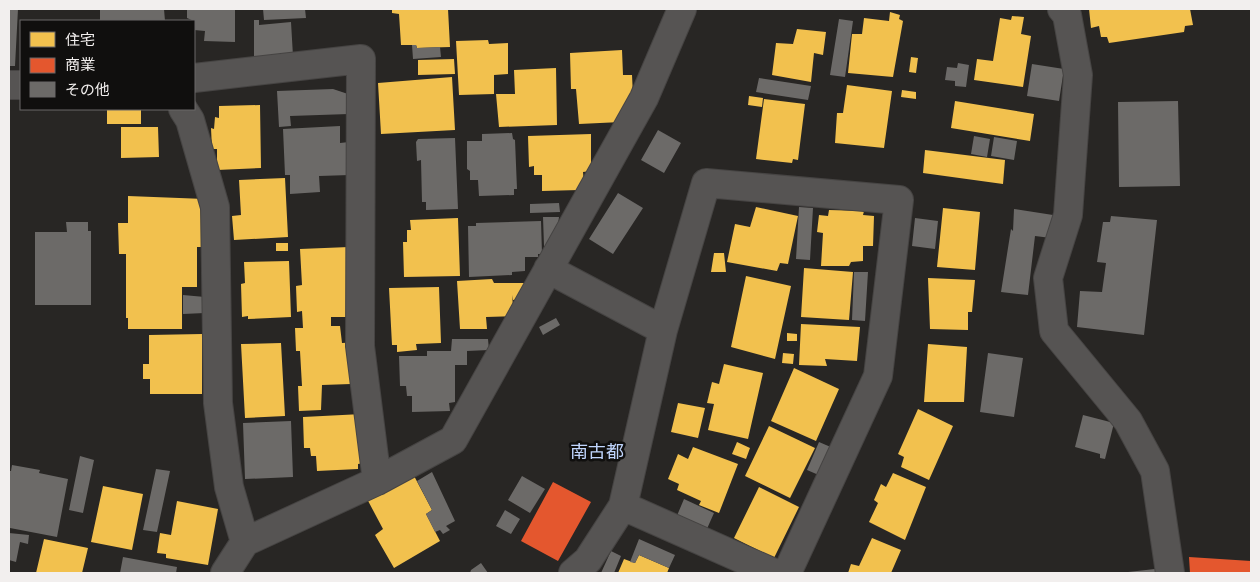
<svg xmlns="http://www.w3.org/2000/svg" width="1260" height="582" font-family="'PT Sans Narrow','Noto Sans JP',sans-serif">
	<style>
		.homes { fill: #f2c14e }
		.shops { fill: #e4572e }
		.building { fill: #6c6a68 }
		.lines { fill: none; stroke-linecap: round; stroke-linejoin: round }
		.minor-casing { stroke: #464443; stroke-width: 30 }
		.minor { stroke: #565453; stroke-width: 28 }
		.labels { text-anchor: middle; stroke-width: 5; stroke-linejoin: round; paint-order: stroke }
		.quarter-label { font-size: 18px; fill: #bfd4fc; stroke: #100f0e }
	</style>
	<rect width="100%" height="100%" fill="#282624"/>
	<path class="homes" d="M 392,9 L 448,9 L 450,47 L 417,48 L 416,45 L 401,45 L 399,14 L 392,13 Z
		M 1089,9 L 1190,9 L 1193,25 L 1185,26 L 1184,32 L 1109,43 L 1107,37 L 1101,37 L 1099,26 L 1091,28 Z
		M 890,12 L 900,15 L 899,19 L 903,21 L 893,77 L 848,73 L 852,34 L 862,34 L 864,18 L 889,21 Z
		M 1012,16 L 1024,17 L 1021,34 L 1031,36 L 1023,87 L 974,80 L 977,59 L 993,61 L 1000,18 L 1011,20 Z
		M 797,29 L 826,32 L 823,55 L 814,53 L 811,82 L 772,75 L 776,43 L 793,44 Z
		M 488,40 L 489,44 L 508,43 L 508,74 L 494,75 L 494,94 L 459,95 L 456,41 Z
		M 622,50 L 623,75 L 632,75 L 633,96 L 628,97 L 629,109 L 622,109 L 621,122 L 579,124 L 576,89 L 571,89 L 570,53 Z
		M 911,57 L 918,58 L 916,73 L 909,72 Z
		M 454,59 L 455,74 L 418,75 L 418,60 Z
		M 556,68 L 557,125 L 499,127 L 496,94 L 515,94 L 514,70 Z
		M 452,77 L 455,130 L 381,134 L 378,83 Z
		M 847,85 L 892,91 L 884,148 L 835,143 L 837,113 L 843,113 Z
		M 902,90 L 916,92 L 916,99 L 901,97 Z
		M 749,96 L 763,98 L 762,107 L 748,105 Z
		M 764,99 L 805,104 L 798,160 L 793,159 L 792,163 L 756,159 Z
		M 955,101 L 1034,114 L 1030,141 L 951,128 Z
		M 260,105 L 261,168 L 217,170 L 217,149 L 212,149 L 211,128 L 214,129 L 215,117 L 219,118 L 219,106 Z
		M 107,109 L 141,109 L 141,124 L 107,124 Z
		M 121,127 L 158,127 L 159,157 L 121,158 Z
		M 591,134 L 591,171 L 583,172 L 584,184 L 579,185 L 579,190 L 542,191 L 542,175 L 534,175 L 534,166 L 529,167 L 528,136 Z
		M 925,150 L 1005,160 L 1003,184 L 923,173 Z
		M 285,178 L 288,237 L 234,240 L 232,216 L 241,215 L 239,180 Z
		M 128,196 L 205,199 L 204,247 L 197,247 L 197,287 L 182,287 L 182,329 L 128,329 L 128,318 L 126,318 L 126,254 L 119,254 L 118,223 L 128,223 Z
		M 756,207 L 798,216 L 788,264 L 780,263 L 777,271 L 727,262 L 735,224 L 750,227 Z
		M 943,208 L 980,212 L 975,270 L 937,267 Z
		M 829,210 L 864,211 L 863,215 L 874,216 L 873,246 L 863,246 L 863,261 L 851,262 L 849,266 L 821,266 L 823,233 L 817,232 L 819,215 L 828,216 Z
		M 458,218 L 460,276 L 404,277 L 403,242 L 407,242 L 407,230 L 411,230 L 410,220 Z
		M 276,243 L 288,243 L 288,251 L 276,251 Z
		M 349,247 L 349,317 L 331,317 L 331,326 L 340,326 L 342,343 L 360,342 L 350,372 L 351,384 L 322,385 L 321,410 L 299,411 L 298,386 L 302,386 L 300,351 L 296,351 L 295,328 L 303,328 L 302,311 L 297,312 L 296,286 L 302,285 L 300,249 Z
		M 714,253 L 724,253 L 726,272 L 711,272 Z
		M 289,261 L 291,317 L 248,319 L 248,316 L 242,317 L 241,284 L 245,283 L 244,262 Z
		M 804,268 L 853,272 L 849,320 L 801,317 Z
		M 746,276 L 791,286 L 775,359 L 731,347 Z
		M 928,278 L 975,280 L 972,312 L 968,312 L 968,330 L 930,329 Z
		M 492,279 L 494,283 L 528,283 L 521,299 L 513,300 L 512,295 L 514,316 L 486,317 L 487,329 L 460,329 L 457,281 Z
		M 439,287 L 441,343 L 416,344 L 417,350 L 397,352 L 397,345 L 392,345 L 389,288 Z
		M 801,324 L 860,327 L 857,361 L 825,359 L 827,366 L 799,365 Z
		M 787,333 L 797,334 L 797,341 L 787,341 Z
		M 202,334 L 202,394 L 150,394 L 150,379 L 143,379 L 143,364 L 149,364 L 149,335 Z
		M 281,343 L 285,416 L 245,418 L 241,344 Z
		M 928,344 L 967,347 L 964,402 L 924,402 Z
		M 783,353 L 794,354 L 793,364 L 782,363 Z
		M 724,364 L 763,373 L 748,439 L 708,430 L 714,404 L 707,403 L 712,382 L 719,384 Z
		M 794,368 L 839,389 L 816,441 L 771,421 Z
		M 678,403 L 705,408 L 698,438 L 671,432 Z
		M 918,409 L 953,426 L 929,480 L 901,467 L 904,457 L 898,454 Z
		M 362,414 L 364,463 L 358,464 L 358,469 L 317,471 L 316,456 L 311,456 L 310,448 L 304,448 L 303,417 Z
		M 769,426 L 815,448 L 790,498 L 745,476 Z
		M 737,442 L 750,448 L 746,459 L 732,454 Z
		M 693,447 L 738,464 L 719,513 L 699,505 L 701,501 L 677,490 L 679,484 L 668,479 L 678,454 L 688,459 Z
		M 412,472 L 432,510 L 426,514 L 440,541 L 394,568 L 375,535 L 383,529 L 366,497 Z
		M 893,473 L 926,487 L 905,540 L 869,522 L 878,503 L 874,500 L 881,484 L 886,487 Z
		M 103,486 L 143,494 L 132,550 L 91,542 Z
		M 759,487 L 799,507 L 774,558 L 734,538 Z
		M 177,501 L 218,509 L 208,565 L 166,558 L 166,554 L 157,553 L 160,533 L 171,535 Z
		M 872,538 L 901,550 L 891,573 L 848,573 L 851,564 L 859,566 Z
		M 44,539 L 88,548 L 82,573 L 36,573 Z
		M 639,555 L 669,568 L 667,573 L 618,573 L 624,559 L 635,563 Z"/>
	<path class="shops" d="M 553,482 L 591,502 L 558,561 L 521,541 Z
		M 1189,557 L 1251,561 L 1251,573 L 1190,573 Z"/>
	<path class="building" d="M 9,9 L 18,9 L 15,66 L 9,66 Z
		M 100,9 L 164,9 L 165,21 L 100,21 Z
		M 187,9 L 235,9 L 235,42 L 204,41 L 205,31 L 194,30 L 194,21 L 187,18 Z
		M 263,9 L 305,9 L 306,18 L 264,20 Z
		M 839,19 L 853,21 L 845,77 L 830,75 Z
		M 254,20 L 259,20 L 259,25 L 291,22 L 293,56 L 254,64 Z
		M 412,45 L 416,45 L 417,48 L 440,47 L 441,57 L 413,59 Z
		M 958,63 L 969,65 L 966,87 L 955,86 L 955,81 L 945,80 L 947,67 L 957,68 Z
		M 1032,64 L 1064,69 L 1059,101 L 1027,96 Z
		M 759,78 L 811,86 L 808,100 L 756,92 Z
		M 333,89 L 348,94 L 349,114 L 290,116 L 291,126 L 279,127 L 277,91 Z
		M 1178,101 L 1180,186 L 1119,187 L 1118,102 Z
		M 340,126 L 340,143 L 349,142 L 350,175 L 319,176 L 320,192 L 290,194 L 290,175 L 285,175 L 283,129 Z
		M 658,130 L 681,143 L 664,173 L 641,160 Z
		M 512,133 L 513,139 L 515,140 L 517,189 L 514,189 L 514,195 L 479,196 L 478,180 L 470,180 L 470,171 L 467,169 L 467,141 L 482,141 L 482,134 Z
		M 974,136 L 990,139 L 987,157 L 971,154 Z
		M 994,137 L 1017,141 L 1014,160 L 991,156 Z
		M 455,138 L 458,209 L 426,210 L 426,202 L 422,202 L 421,160 L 417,161 L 416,142 L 418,139 Z
		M 618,193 L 643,208 L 613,254 L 589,239 Z
		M 559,203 L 560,212 L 530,213 L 530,204 Z
		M 799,207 L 813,208 L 810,260 L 796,259 Z
		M 1014,209 L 1053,215 L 1051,238 L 1035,236 L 1028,295 L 1001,292 L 1011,229 L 1013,231 Z
		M 1111,216 L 1157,220 L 1144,335 L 1077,327 L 1080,291 L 1102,292 L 1106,263 L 1097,262 L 1103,222 L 1110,222 Z
		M 543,217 L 559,217 L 555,247 L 544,246 Z
		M 915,218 L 938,221 L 935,249 L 912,246 Z
		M 541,221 L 542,254 L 538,254 L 538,257 L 525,257 L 525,271 L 512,272 L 512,275 L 469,277 L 468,226 L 476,226 L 476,223 Z
		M 66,222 L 88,222 L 88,231 L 91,231 L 91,305 L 35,305 L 35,232 L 67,232 Z
		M 854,272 L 868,272 L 865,321 L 852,320 Z
		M 183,295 L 205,297 L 205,313 L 183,314 Z
		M 556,318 L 560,325 L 543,335 L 539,327 Z
		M 452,339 L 488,339 L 489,350 L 467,351 L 467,365 L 455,365 L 455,402 L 449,403 L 450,411 L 412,412 L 412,396 L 407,396 L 406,386 L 400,386 L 399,356 L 427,356 L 427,351 L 451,351 Z
		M 988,353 L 1023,358 L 1014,417 L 980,412 Z
		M 1083,415 L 1114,423 L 1105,459 L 1100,458 L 1100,454 L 1075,447 Z
		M 291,421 L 293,477 L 245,479 L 243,423 Z
		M 819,442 L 840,451 L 828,479 L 807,470 Z
		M 80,456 L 94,460 L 83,513 L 69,510 Z
		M 12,465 L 40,470 L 39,473 L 68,479 L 57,537 L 10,528 L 9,471 L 11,471 Z
		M 156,469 L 170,471 L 157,532 L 143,530 Z
		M 432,472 L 455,521 L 446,526 L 450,530 L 443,534 L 440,530 L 435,532 L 426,514 L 432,510 L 417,481 Z
		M 522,476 L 545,489 L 530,513 L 508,500 Z
		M 684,499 L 714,513 L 706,531 L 676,518 Z
		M 505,510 L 520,519 L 511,534 L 496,526 Z
		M 9,533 L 29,535 L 28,544 L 20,542 L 16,562 L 9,560 Z
		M 639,539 L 675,555 L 669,568 L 639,555 L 635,563 L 630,562 Z
		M 611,551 L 621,556 L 614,573 L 601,573 Z
		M 123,557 L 177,567 L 176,573 L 120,573 Z
		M 481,563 L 488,573 L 470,573 L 471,570 Z
		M 1155,569 L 1155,573 L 1128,573 L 1128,572 Z"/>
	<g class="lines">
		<defs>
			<path id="minor" d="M 1062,9 L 1067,15 L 1078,75 L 1068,215 L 1048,278 L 1054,331 L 1128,421 L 1155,471 L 1170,573
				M 194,78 L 361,59 L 360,346 L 377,481
				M 9,85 L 21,85
				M 183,109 L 190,120 L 215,207 L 218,403 L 229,487 L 245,542
				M 548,269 L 663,330
				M 225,573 L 245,542 L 377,481 L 453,440 L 644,98 L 682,9
				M 573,573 L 588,560 L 623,506
				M 774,573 L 623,506 L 663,330 L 706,183 L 899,200 L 878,376 L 787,573"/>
		</defs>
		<use href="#minor" class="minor-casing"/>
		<use href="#minor" class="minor"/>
	</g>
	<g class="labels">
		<g class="quarter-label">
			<text x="597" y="458">南古都</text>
		</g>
	</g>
	<rect width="1260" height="582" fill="none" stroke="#f2efee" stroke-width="20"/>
	<rect x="20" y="20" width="175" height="90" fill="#100f0e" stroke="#6a6968"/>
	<rect x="30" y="32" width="25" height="15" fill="#f2c14e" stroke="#6a6968"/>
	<text x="65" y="45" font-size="15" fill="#f2efee">住宅</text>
	<rect x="30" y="58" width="25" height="15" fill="#e4572e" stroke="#6a6968"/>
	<text x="65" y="70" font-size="15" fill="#f2efee">商業</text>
	<rect x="30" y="82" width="25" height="15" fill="#6c6a68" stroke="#6a6968"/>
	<text x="65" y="95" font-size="15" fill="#f2efee">その他</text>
</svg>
